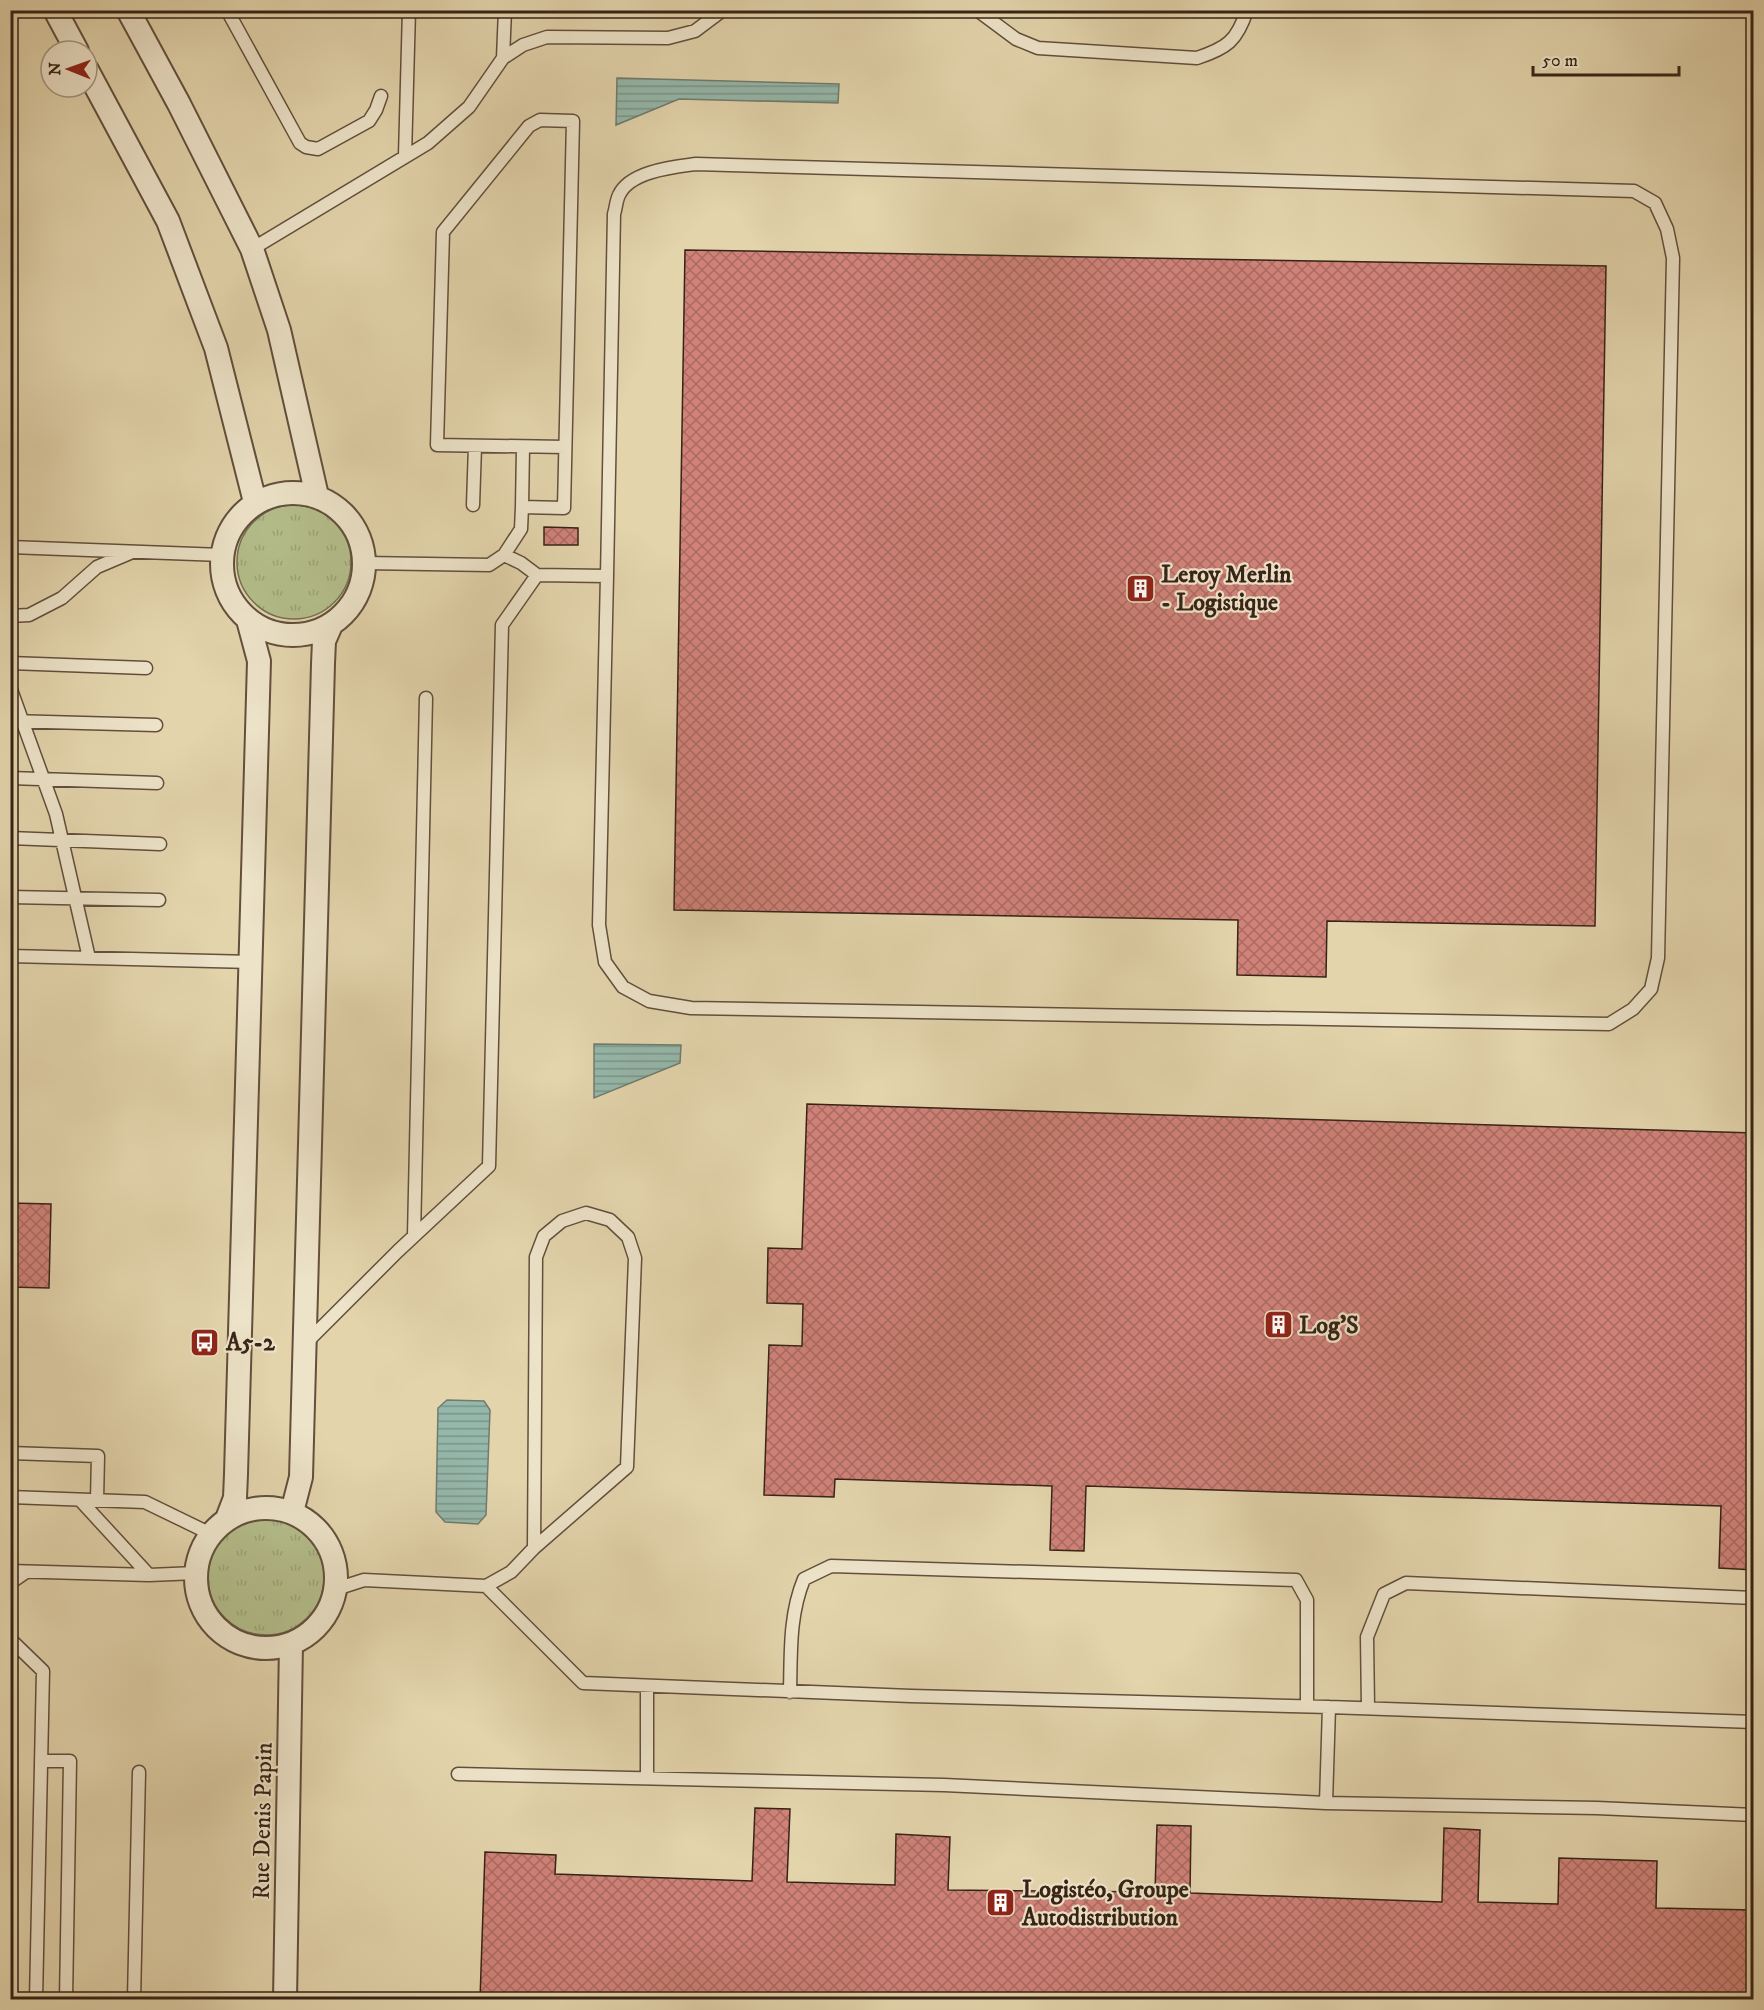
<svg xmlns="http://www.w3.org/2000/svg" width="1764" height="2010" font-family="'IM FELL DW Pica',serif">
	<style>
		.grass { fill: url(#grass-tufts); stroke: #757050; stroke-width: 1.5 }
		.water { fill: url(#water-rules); stroke: #6f7c6f; stroke-width: 1.5 }
		.building { fill: url(#building-cross-hatch); stroke: #372316; stroke-width: 1.5 }
		.lines { fill: none; stroke-linecap: round; stroke-linejoin: round }
		.service-casing { stroke: #624f3c; stroke-width: 15 }
		.minor-casing { stroke: #624f3c; stroke-width: 26 }
		.service { stroke: #ede3c9; stroke-width: 12 }
		.minor { stroke: #ede3c9; stroke-width: 22 }
		.labels { text-anchor: middle; stroke-width: 4.5; stroke-linejoin: round; paint-order: stroke }
		.poi-label { font-size: 24px; font-weight: bold; fill: #372316; stroke: #ede3c9; text-anchor: start }
		.street-label { font-size: 24px; fill: #372316; stroke: #ede3c9 }
	</style>
	<defs>
		<pattern id="grass-tufts" width="24" height="20" patternUnits="userSpaceOnUse" patternTransform="scale(1.5)"><rect width="24" height="20" fill="#b3bd8a"/><path d="M3 7l-1-3M5 7V3M7 7l1-3M15 17l-1-3M17 17v-4M19 17l1-3" fill="none" stroke="#9ba276"/></pattern>
		<pattern id="water-rules" width="6" height="5" patternUnits="userSpaceOnUse" patternTransform="scale(1.5)"><rect width="6" height="5" fill="#95b8ab"/><path d="M0 2.5h6" fill="none" stroke="#7a958a"/></pattern>
		<pattern id="building-cross-hatch" width="8" height="8" patternUnits="userSpaceOnUse" patternTransform="scale(1.5)"><rect width="8" height="8" fill="#d08279"/><path d="M0 0l8 8M0 8l8-8" fill="none" stroke="#aa6a62"/></pattern>
	</defs>
	<rect width="100%" height="100%" fill="#e3d4ac"/>
	<filter id="stains"><feTurbulence type="fractalNoise" baseFrequency=".00333" numOctaves="4"/><feColorMatrix values="0 0 0 0 .2 0 0 0 0 .09 0 0 0 0 .02 0 0 0 .5 -.17"/></filter>
	<radialGradient id="worn" r=".72"><stop offset=".6" stop-color="#630" stop-opacity="0"/><stop offset="1" stop-color="#630" stop-opacity=".3"/></radialGradient>
	<path class="grass" d="M237 562a57 57 0 1 1 114 0a57 57 0 1 1-114 0Z
		M208 1577a58 58 0 1 1 116 0a58 58 0 1 1-116 0Z"/>
	<path class="water" d="M 617,78 L 839,84 L 838,103 L 679,99 L 616,125 Z
		M 594,1044 L 681,1045 L 680,1063 L 594,1098 Z
		M 447,1400 L 484,1401 L 490,1410 L 486,1515 L 478,1524 L 445,1522 L 436,1512 L 438,1408 Z"/>
	<path class="building" d="M 685,250 L 1606,266 L 1595,926 L 1327,921 L 1326,977 L 1237,975 L 1238,920 L 674,910 Z
		M 544,527 L 578,528 L 578,545 L 544,545 Z
		M 807,1104 L 1754,1133 L 1754,1570 L 1719,1568 L 1721,1506 L 1086,1486 L 1084,1551 L 1050,1550 L 1052,1486 L 835,1479 L 834,1497 L 764,1495 L 769,1345 L 802,1346 L 803,1304 L 767,1303 L 768,1248 L 802,1249 Z
		M 10,1203 L 51,1204 L 49,1288 L 10,1287 Z
		M 755,1808 L 790,1809 L 787,1882 L 895,1885 L 896,1834 L 950,1837 L 948,1890 L 1155,1892 L 1157,1825 L 1191,1826 L 1190,1893 L 1442,1902 L 1444,1828 L 1480,1830 L 1478,1902 L 1558,1904 L 1559,1858 L 1657,1861 L 1656,1908 L 1754,1910 L 1754,2000 L 480,2000 L 485,1852 L 556,1855 L 555,1874 L 752,1881 Z"/>
	<g class="lines">
		<defs>
			<path id="service" d="M 227,10 L 300,143 L 306,147 L 318,149 L 369,121 L 376,110 L 381,96
				M 977,10 L 1016,39 L 1038,48 L 1197,58 C 1227,48 1237,41 1247,10
				M 503,58 L 505,10
				M 405,156 L 409,10
				M 252,249 L 428,143 L 469,107 L 503,58 L 523,45 L 547,37 L 668,38 L 695,31 L 723,10
				M 473,505 L 475,446
				M 522,507 L 523,447
				M 10,547 L 222,555
				M 504,555 L 521,529 L 522,507 L 564,508 L 573,121 L 540,120 L 529,126 L 443,232 L 437,445 L 565,447
				M 365,563 L 489,565 L 504,555 L 521,563 L 537,575 L 607,576 L 599,925 L 605,962 L 623,987 L 649,1001 L 691,1008 L 1609,1024 L 1633,1009 L 1651,989 L 1658,958 L 1673,258 L 1667,229 L 1655,203 L 1634,191 L 696,164 C 674,167 630,171 619,195 C 616,201 616,208 614,214 L 607,576
				M 10,616 L 29,615 L 62,598 L 97,567 L 130,553
				M 10,663 L 146,668
				M 10,687 L 56,814 L 89,958
				M 10,721 L 156,725
				M 10,778 L 157,783
				M 10,838 L 160,844
				M 10,897 L 159,900
				M 10,956 L 252,962
				M 414,1236 L 426,698
				M 304,1345 L 398,1251 L 489,1166 L 502,625 L 537,575
				M 10,1453 L 98,1456 L 97,1500
				M 10,1497 L 145,1502 L 211,1534
				M 80,1500 L 149,1575
				M 10,1571 L 149,1575 L 196,1573
				M 10,1583 L 26,1572
				M 486,1586 L 511,1572 L 534,1548 L 627,1467 L 635,1258 L 628,1237 L 610,1220 L 586,1213 L 562,1221 L 544,1236 L 536,1257 L 534,1548
				M 336,1589 L 364,1580 L 486,1586 L 583,1683 L 911,1696 L 1329,1707 L 1754,1722
				M 10,1639 L 43,1671 L 36,2000
				M 647,1687 L 647,1778
				M 790,1692 C 791,1654 789,1615 804,1579 L 831,1566 L 1296,1580 L 1307,1600 L 1307,1706
				M 1368,1708 L 1367,1637 L 1384,1594 L 1406,1583 L 1754,1598
				M 41,1761 L 70,1761 L 66,2000
				M 458,1774 L 944,1785 L 1326,1803 L 1597,1808 L 1754,1815
				M 1326,1803 L 1329,1707
				M 134,2000 L 139,1772"/>
			<path id="minor" d="M 55,10 L 77,51
				M 128,10 L 179,104 L 252,249 L 279,330 L 317,496
				M 87,70 L 168,221 L 216,348 L 255,502
				M222 564a71 71 0 1 1 142 0a71 71 0 1 1-142 0Z
				M196 1578a70 70 0 1 1 140 0a70 70 0 1 1-140 0Z
				M 292,1512 L 301,1477 L 323,664 L 324,641 L 331,625
				M 227,1519 L 235,1498 L 236,1474 L 259,661 L 248,620
				M 285,2000 L 291,1644"/>
		</defs>
		<use href="#service" class="service-casing"/>
		<use href="#minor" class="minor-casing"/>
		<use href="#service" class="service"/>
		<use href="#minor" class="minor"/>
	</g>
	<defs>
		<symbol id="building-square" viewBox="-11 -11 22 22"><rect x="-9" y="-9" width="18" height="18" rx="4" fill="#8f2418" stroke="#ede3c9"/><path d="M-4-6H4V6H1V3H-1V6H-4ZM-2.5-4.3h1.7v1.8h-1.7ZM.8-4.3h1.7v1.8H.8ZM-2.5-1h1.7V.8h-1.7ZM.8-1h1.7V.8H.8Z" fill="#fff"/></symbol>
		<symbol id="bus-square" viewBox="-11 -11 22 22"><rect x="-9" y="-9" width="18" height="18" rx="4" fill="#8f2418" stroke="#ede3c9"/><path d="M-5-6H5V4H4V6H2V4H-2V6H-4V4H-5ZM-3.5-4V0h7V-4ZM-3.5 1.2v1.5H-2V1.2ZM2 1.2v1.5H3.5V1.2Z" fill="#fff"/></symbol>
	</defs>
	<g fill-rule="evenodd">
		<use href="#building-square" x="1124" y="572" width="33" height="33"/>
		<use href="#building-square" x="1262" y="1308" width="33" height="33"/>
		<use href="#bus-square" x="188" y="1326" width="33" height="33"/>
		<use href="#building-square" x="984" y="1886" width="33" height="33"/>
	</g>
	<g class="labels">
		<g class="poi-label">
			<text x="1161" y="582">Leroy Merlin<tspan x="1161" dy="28">- Logistique</tspan></text>
			<text x="1299" y="1333">Log'S</text>
			<text x="226" y="1350">A5-2</text>
			<text x="1022" y="1897">Logistéo, Groupe<tspan x="1022" dy="28">Autodistribution</tspan></text>
		</g>
		<g class="street-label">
			<text transform="translate(262 1821) rotate(-89)" y="8">Rue Denis Papin</text>
		</g>
	</g>
	<rect width="1764" height="2010" fill="none" stroke="#e3d4ac" stroke-width="36"/>
	<rect x="12" y="12" width="1740" height="1986" fill="none" stroke="#372316" stroke-width="3"/>
	<rect x="18" y="18" width="1728" height="1974" fill="none" stroke="#372316" stroke-width="1.5"/>
	<g transform="translate(69 69) rotate(271)"><circle r="28" fill="#ede3c9" stroke="#a49681" stroke-width="1.5"/>
	<path d="M0-4.5L10 22L0 15L-10 22Z" fill="#8f2418"/>
	<text y="-9" font-size="16" font-weight="bold" text-anchor="middle" fill="#372316">N</text>
	</g>
	<path d="M1533 66v9h146v-9" fill="none" stroke="#372316" stroke-width="3"/>
	<text x="1542" y="66" font-size="18" fill="#372316" stroke="#ede3c9" stroke-width="4.5" paint-order="stroke">50 m</text>
	<rect width="100%" height="100%" filter="url(#stains)"/>
	<rect width="100%" height="100%" fill="url(#worn)"/>
</svg>
